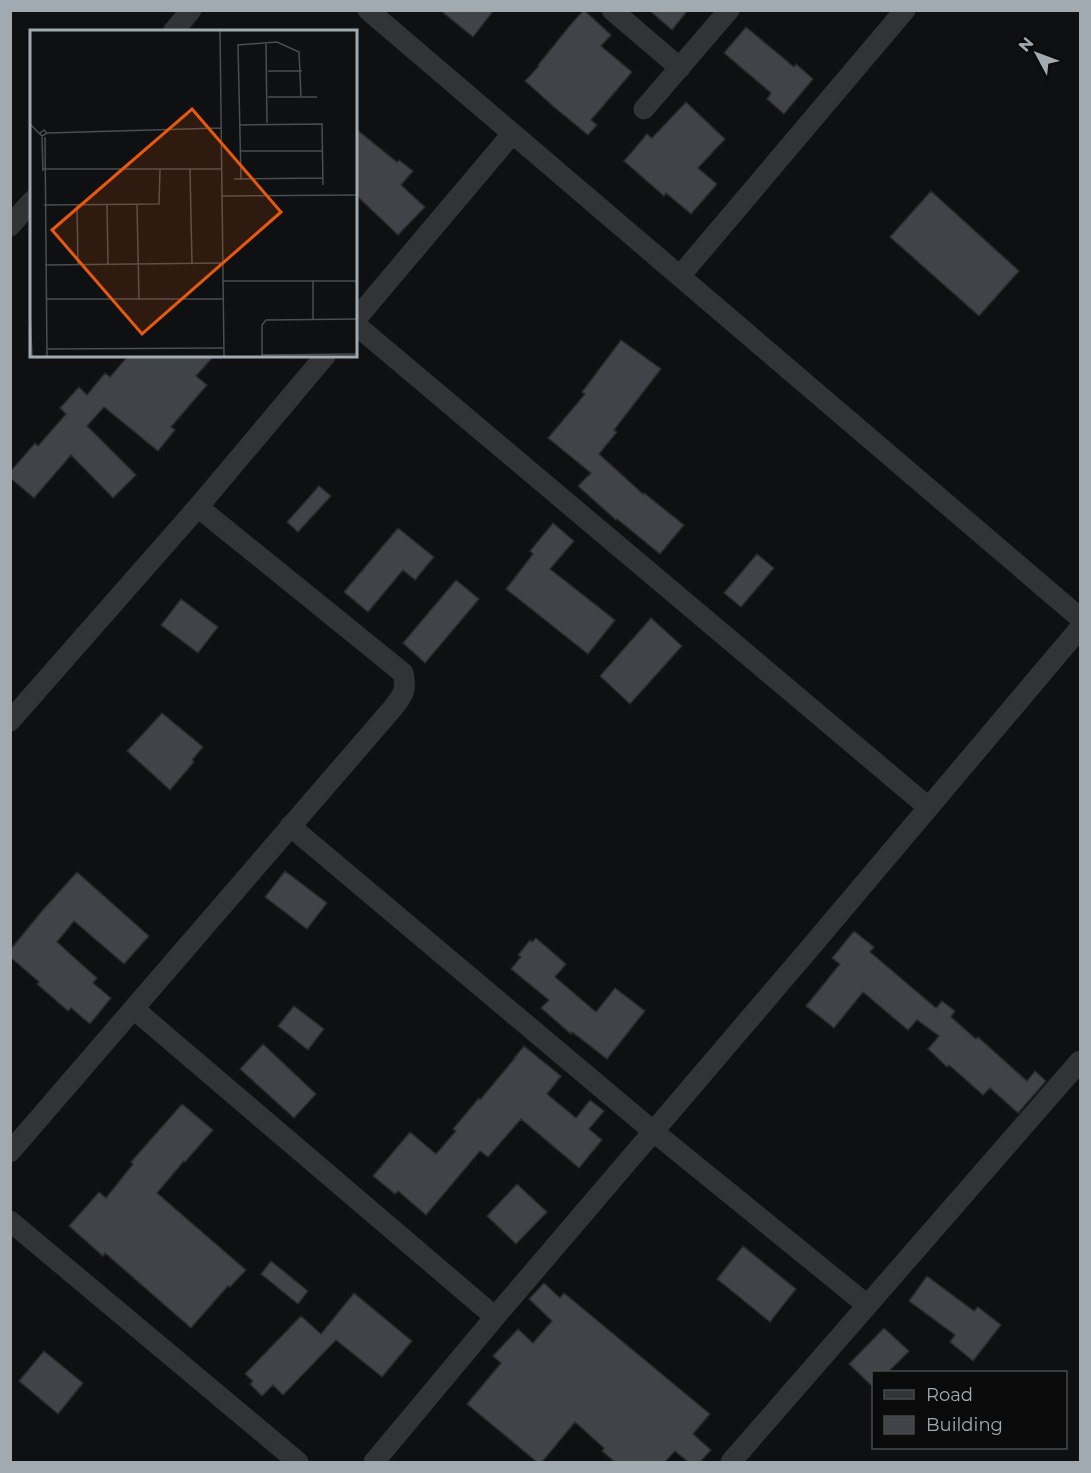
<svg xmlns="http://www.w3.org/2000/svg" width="1091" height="1473" font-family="Montserrat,sans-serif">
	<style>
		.building { fill: #404347; stroke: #2a2a2d; stroke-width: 1.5 }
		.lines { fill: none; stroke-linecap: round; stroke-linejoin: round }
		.minor { stroke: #313335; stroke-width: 21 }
		.inset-road { fill: none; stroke: #494e51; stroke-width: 1.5 }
		.view { fill: #e8590c; fill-opacity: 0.15; stroke: #e8590c; stroke-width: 3 }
		.inset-edge { fill: none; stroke: #a1aab1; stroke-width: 3 }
	</style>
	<rect width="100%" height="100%" fill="#0f1011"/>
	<path class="building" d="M 440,10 L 494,10 L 473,37 Z
		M 584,10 L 611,35 L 601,46 L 632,72 L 591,120 L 597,125 L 588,135 L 554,107 L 525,81 L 539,66 L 538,65 L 572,23 Z
		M 649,10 L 688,10 L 672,30 Z
		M 746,27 L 794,67 L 796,64 L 813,79 L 784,114 L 767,99 L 771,93 L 724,53 Z
		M 686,102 L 725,139 L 698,168 L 717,184 L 691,214 L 666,193 L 664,196 L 624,161 L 647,134 L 652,138 Z
		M 356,129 L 397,162 L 399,160 L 413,171 L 401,185 L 425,207 L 398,235 L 356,195 Z
		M 931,191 L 1019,271 L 979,316 L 890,237 Z
		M 621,340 L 661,369 L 614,430 L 617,432 L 599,454 L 643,494 L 644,493 L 684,525 L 660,554 L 617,519 L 616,520 L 578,486 L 591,473 L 548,438 L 585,394 L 582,392 Z
		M 128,356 L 214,356 L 196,376 L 207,385 L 171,427 L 175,430 L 158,451 L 104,407 L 87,426 L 136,475 L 113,498 L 71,455 L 34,498 L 10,478 L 10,472 L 35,443 L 38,446 L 66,414 L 60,408 L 79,387 L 87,395 L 105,373 L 110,377 Z
		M 319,486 L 331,496 L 298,532 L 287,522 Z
		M 553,523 L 574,541 L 550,569 L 615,620 L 588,654 L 506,589 L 533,554 L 530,551 Z
		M 398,528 L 434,557 L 415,580 L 403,570 L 368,612 L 344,592 Z
		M 757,554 L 774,568 L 741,607 L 724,593 Z
		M 456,580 L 479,599 L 425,663 L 403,643 Z
		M 181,599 L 218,627 L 198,653 L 161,625 Z
		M 651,618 L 682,646 L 630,704 L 600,676 Z
		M 162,713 L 203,747 L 192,760 L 194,762 L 170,790 L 127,751 Z
		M 285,871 L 327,903 L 307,929 L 265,897 Z
		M 77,872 L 149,936 L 124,964 L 74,921 L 57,942 L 97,978 L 93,983 L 111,998 L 90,1024 L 71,1008 L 68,1011 L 37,984 L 39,982 L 10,957 L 10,950 L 42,911 Z
		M 854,931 L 874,947 L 870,952 L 936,1008 L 942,1001 L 955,1011 L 951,1017 L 976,1039 L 978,1037 L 1027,1081 L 1035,1071 L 1046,1081 L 1018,1113 L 990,1088 L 983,1095 L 949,1065 L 947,1067 L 928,1049 L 939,1036 L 917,1020 L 908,1030 L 863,992 L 834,1028 L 806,1006 L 840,964 L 832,958 Z
		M 536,938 L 566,964 L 555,977 L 596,1012 L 615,988 L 645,1011 L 607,1059 L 572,1032 L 571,1034 L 541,1008 L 549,1000 L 511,969 L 521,957 L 518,955 L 530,940 L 532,942 Z
		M 294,1006 L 324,1029 L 308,1050 L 278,1026 Z
		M 263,1044 L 316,1094 L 294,1118 L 240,1069 Z
		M 524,1046 L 561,1076 L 547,1094 L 576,1118 L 590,1100 L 604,1111 L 589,1129 L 602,1140 L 579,1168 L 521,1119 L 488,1157 L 480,1151 L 426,1215 L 398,1191 L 395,1194 L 373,1176 L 410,1132 L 436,1154 L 456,1131 L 453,1129 L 479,1098 L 480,1100 L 515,1058 L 514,1058 Z
		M 182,1104 L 213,1130 L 185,1162 L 184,1161 L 157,1193 L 246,1270 L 230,1287 L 228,1286 L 191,1328 L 105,1253 L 103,1256 L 69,1226 L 99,1192 L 106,1198 L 133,1164 L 131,1162 Z
		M 517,1184 L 547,1212 L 516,1244 L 487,1216 Z
		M 743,1246 L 796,1289 L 770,1322 L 717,1279 Z
		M 271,1261 L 308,1291 L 298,1304 L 261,1274 Z
		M 927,1276 L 974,1311 L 978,1307 L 1001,1325 L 973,1361 L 950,1342 L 955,1335 L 909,1301 Z
		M 544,1283 L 560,1298 L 564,1293 L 710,1414 L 693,1434 L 711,1450 L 700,1462 L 688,1462 L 675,1451 L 665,1462 L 615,1462 L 602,1451 L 604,1448 L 575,1422 L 542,1462 L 537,1462 L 467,1404 L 501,1363 L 493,1356 L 518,1329 L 533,1343 L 552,1321 L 529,1299 Z
		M 354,1293 L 412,1341 L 382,1377 L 336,1340 L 283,1395 L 273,1385 L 262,1396 L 250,1384 L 253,1381 L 245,1374 L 301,1316 L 321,1334 Z
		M 884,1328 L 909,1351 L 888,1372 L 873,1372 L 873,1387 L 849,1364 Z
		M 44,1351 L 83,1383 L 58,1414 L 19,1381 Z"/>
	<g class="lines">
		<path class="minor" d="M 368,10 L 1080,618
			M 612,10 L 680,68
			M 173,32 L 191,10
			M 644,109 L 729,10
			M 10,226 L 32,201
			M 680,276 L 905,10
			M 356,319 L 512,134
			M 356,325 L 928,807
			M 10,721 L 198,507 L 325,356
			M 290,826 L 654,1132 L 867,1305
			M 134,1009 L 495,1317
			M 10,1152 L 392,709 C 403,695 407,691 403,673 L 198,507
			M 10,1221 L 298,1462
			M 374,1462 L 495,1317 L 810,948 L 1080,628
			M 731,1462 L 1080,1061"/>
	</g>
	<g transform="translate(30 30)">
		<rect width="327" height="327" fill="#0f1011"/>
		<path class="inset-road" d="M 190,1 L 194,326M 236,14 L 237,93M 238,41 L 272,41M 238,67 L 287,67M 0,94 L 12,106 L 17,103 L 14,100 L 10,103M 210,95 L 292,94 L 293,155M 17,103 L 191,98M 12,107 L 13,141M 15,107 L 17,326M 211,121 L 293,121M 12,139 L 191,139M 160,139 L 162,233M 204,149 L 293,148M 211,149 L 208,15 L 247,12 L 269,22 L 271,67M 191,166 L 327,165M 14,175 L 129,174 L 130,140M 47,175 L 48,235M 77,175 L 78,234M 107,175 L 109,269M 15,235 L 192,233M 192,251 L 327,251M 16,269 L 193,269M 0,282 L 2,326M 283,289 L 283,251M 17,319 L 193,318M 232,325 L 327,324M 232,326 L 232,295 L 236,290 L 327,289"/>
		<path class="view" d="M 162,79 L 251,182 L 112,304 L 22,200 Z"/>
		<rect width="327" height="327" class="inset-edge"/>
	</g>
	<rect width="1091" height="1473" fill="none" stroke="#a1aab1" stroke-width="24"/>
	<rect x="872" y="1371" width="195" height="78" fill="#0b0b0c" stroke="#474b4e" stroke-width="1.5"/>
	<rect x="884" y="1390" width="30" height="9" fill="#313335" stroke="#474b4e" stroke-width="1.5"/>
	<text x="926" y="1401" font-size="18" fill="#a1aab1">Road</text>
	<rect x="884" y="1416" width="30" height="18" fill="#404347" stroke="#474b4e" stroke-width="1.5"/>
	<text x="926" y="1431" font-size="18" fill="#a1aab1">Building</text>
	<g transform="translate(1037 54) rotate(311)" stroke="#0b0b0c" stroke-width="4.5" paint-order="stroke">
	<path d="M0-4.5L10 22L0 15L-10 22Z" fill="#a1aab1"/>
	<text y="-9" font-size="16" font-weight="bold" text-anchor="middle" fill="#a1aab1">N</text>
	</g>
</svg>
